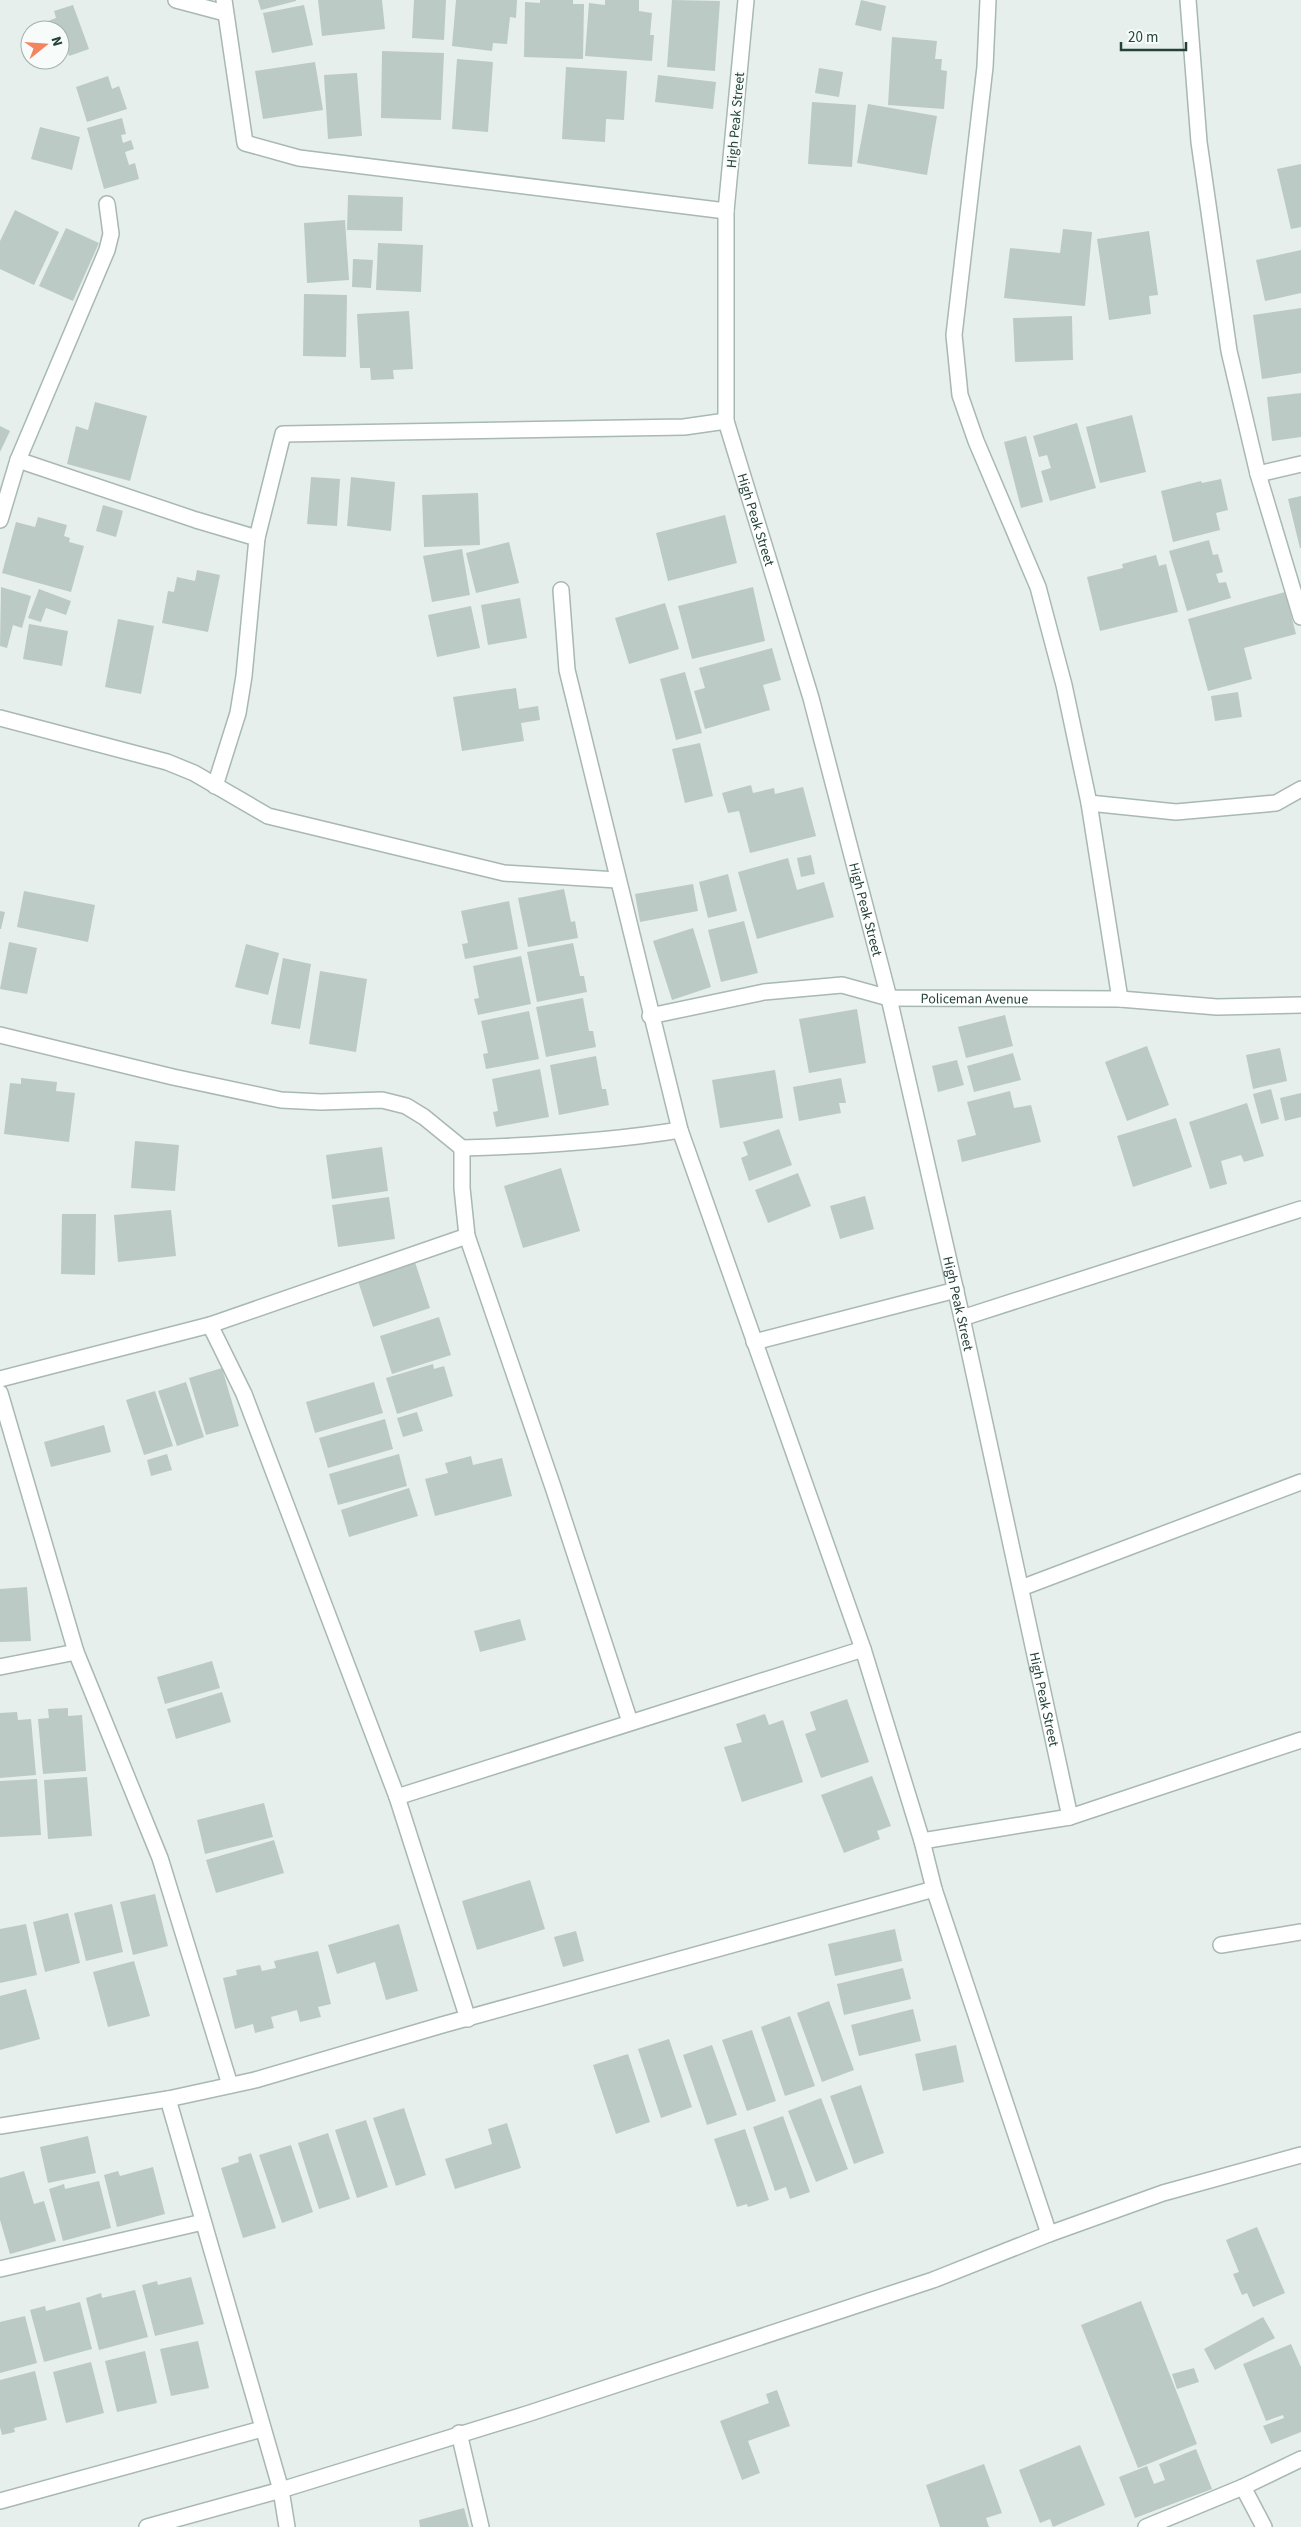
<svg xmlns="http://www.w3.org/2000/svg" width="1301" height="2527" font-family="'Source Sans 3',sans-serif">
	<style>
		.building { fill: #bbcac4 }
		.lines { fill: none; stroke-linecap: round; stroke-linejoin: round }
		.minor-casing { stroke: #a8b8b2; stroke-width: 18 }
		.minor { stroke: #fff; stroke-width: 15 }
		.labels { text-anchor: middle; stroke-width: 4.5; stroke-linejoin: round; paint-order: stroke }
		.street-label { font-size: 14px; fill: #24423a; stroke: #f7fbf9 }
	</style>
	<rect width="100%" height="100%" fill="#e6efeb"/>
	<path class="building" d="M 258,0 L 296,0 L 296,1 L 261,10 Z
		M 318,0 L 382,0 L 385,29 L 322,36 Z
		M 414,0 L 446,0 L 444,40 L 412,38 Z
		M 456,0 L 517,0 L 516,18 L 510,17 L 507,44 L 493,43 L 492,51 L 452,46 Z
		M 540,0 L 573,0 L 573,4 L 584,4 L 583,59 L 524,57 L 525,2 L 540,3 Z
		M 605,0 L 639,0 L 639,11 L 652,13 L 650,35 L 654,35 L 652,61 L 585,56 L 589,3 L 605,5 Z
		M 672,0 L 720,1 L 715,71 L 667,67 Z
		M 861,0 L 886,6 L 881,31 L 855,25 Z
		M 73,5 L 89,49 L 69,56 L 68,52 L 60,55 L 60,30 L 39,30 L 37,25 L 56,18 L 54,11 Z
		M 304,5 L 313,45 L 272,53 L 263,13 Z
		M 892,37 L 937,41 L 935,59 L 942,59 L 941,70 L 947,71 L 944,109 L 888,105 Z
		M 382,51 L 444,53 L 441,120 L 381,118 Z
		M 457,59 L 493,62 L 488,132 L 452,129 Z
		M 315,62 L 323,110 L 263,119 L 255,71 Z
		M 566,67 L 627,71 L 624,120 L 606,119 L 605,142 L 562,139 Z
		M 819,68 L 843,72 L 839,97 L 815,93 Z
		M 357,73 L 362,136 L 328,139 L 324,75 Z
		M 658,75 L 716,82 L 713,109 L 655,102 Z
		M 108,76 L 112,89 L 119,86 L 127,109 L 87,122 L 76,87 Z
		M 812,102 L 856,105 L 852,167 L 808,164 Z
		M 868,104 L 937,116 L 927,175 L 857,163 Z
		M 122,118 L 126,134 L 121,135 L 123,143 L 131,140 L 134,149 L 125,152 L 129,165 L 135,163 L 139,179 L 104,189 L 87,128 Z
		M 40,127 L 80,137 L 72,170 L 31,159 Z
		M 1301,164 L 1301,227 L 1291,229 L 1277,169 Z
		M 348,195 L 403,197 L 402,231 L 347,230 Z
		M 15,210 L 59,232 L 34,285 L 0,269 L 0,241 Z
		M 345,220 L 349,280 L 307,283 L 304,223 Z
		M 66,228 L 99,243 L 73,301 L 39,286 Z
		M 1063,229 L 1092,232 L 1085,306 L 1004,298 L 1010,248 L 1060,253 Z
		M 1149,231 L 1158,295 L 1149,296 L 1151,314 L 1109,320 L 1097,239 Z
		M 378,243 L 423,245 L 421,292 L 376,290 Z
		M 1301,250 L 1301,293 L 1265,301 L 1256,260 Z
		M 353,259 L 373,260 L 371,288 L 352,287 Z
		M 304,294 L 347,295 L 346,357 L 303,356 Z
		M 1301,308 L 1301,373 L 1262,379 L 1253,315 Z
		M 409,311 L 413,369 L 393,370 L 394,379 L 371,380 L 370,368 L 360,368 L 357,314 Z
		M 1072,316 L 1073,360 L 1015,362 L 1013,318 Z
		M 1301,393 L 1301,437 L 1272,441 L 1267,397 Z
		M 95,402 L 147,416 L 130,481 L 67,464 L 76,426 L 88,430 Z
		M 1132,415 L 1146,472 L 1100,483 L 1086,427 Z
		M 1077,423 L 1096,488 L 1050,501 L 1041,471 L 1051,468 L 1047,455 L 1039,457 L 1033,436 Z
		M 0,426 L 10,431 L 0,452 Z
		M 1026,436 L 1043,502 L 1021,508 L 1004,442 Z
		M 311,477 L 340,479 L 337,526 L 307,524 Z
		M 351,477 L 395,482 L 391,531 L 347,526 Z
		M 1221,479 L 1228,510 L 1216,513 L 1220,530 L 1173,542 L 1161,491 L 1201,481 L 1202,483 Z
		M 478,493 L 480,545 L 424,547 L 422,495 Z
		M 1301,496 L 1301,548 L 1300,548 L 1288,499 Z
		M 103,505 L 123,511 L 116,537 L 96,531 Z
		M 725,515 L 737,563 L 668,581 L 656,533 Z
		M 38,517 L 67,525 L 64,536 L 70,538 L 69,542 L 84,546 L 71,592 L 2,573 L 16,522 L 35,527 Z
		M 1209,540 L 1213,555 L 1218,554 L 1223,572 L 1216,574 L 1219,583 L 1226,582 L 1231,598 L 1187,611 L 1169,551 Z
		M 509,542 L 519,583 L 476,593 L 466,553 Z
		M 462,549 L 470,595 L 432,602 L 423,556 Z
		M 1156,555 L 1159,566 L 1166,564 L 1178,612 L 1100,631 L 1087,577 L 1123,568 L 1122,564 Z
		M 197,570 L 220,575 L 208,632 L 162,623 L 168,591 L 174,592 L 177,577 L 195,581 Z
		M 1,587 L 31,596 L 22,628 L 13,625 L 7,648 L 0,646 Z
		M 753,587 L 765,641 L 692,659 L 678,606 Z
		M 39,589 L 71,601 L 66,615 L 46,608 L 41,622 L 28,618 Z
		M 1285,592 L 1296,634 L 1244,648 L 1252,679 L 1208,691 L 1188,619 Z
		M 520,598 L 527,638 L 488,645 L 481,605 Z
		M 665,603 L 679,649 L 629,664 L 615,618 Z
		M 471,606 L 480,648 L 437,657 L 428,615 Z
		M 118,619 L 154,626 L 141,694 L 105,687 Z
		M 29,624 L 68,631 L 62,666 L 23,659 Z
		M 772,648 L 781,680 L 763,685 L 770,710 L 705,729 L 694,691 L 705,688 L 699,668 Z
		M 685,672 L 702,733 L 676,740 L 660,679 Z
		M 516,688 L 519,709 L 538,706 L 540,720 L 521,723 L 524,741 L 462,751 L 453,697 Z
		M 1238,692 L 1242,717 L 1215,721 L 1211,696 Z
		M 700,743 L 713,796 L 685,803 L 672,749 Z
		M 751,785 L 753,793 L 774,788 L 775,794 L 803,787 L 816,836 L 750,853 L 739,811 L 728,813 L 722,793 Z
		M 811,855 L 815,874 L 801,877 L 797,858 Z
		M 788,858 L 797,890 L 824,882 L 834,917 L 757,939 L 738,872 Z
		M 728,874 L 737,911 L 708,918 L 699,882 Z
		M 693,884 L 698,911 L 640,922 L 635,894 Z
		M 564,889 L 571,922 L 575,921 L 578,938 L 528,947 L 518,898 Z
		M 24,891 L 95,905 L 88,942 L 17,927 Z
		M 509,901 L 518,949 L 465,959 L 462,944 L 468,943 L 461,911 Z
		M 0,911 L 5,912 L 1,929 L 0,929 Z
		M 744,921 L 758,973 L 721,982 L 708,930 Z
		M 693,928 L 711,987 L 672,1000 L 653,941 Z
		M 9,942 L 37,948 L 27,994 L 0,989 Z
		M 573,943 L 580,976 L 584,976 L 587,992 L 537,1002 L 527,952 Z
		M 246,944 L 279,953 L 268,995 L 235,987 Z
		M 521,956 L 531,1004 L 478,1015 L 474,999 L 479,998 L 473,966 Z
		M 283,958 L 311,964 L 300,1029 L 271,1024 Z
		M 320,971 L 367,979 L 356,1052 L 309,1044 Z
		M 583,998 L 589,1031 L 593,1031 L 596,1047 L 546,1057 L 536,1007 Z
		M 857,1009 L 866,1063 L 809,1073 L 799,1019 Z
		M 529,1011 L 539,1059 L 486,1069 L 483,1054 L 488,1053 L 481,1021 Z
		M 1005,1015 L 1013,1046 L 966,1058 L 958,1027 Z
		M 1147,1046 L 1169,1105 L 1127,1121 L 1105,1062 Z
		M 1280,1048 L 1287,1081 L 1253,1089 L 1246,1055 Z
		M 1013,1053 L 1021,1080 L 974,1092 L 967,1066 Z
		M 596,1056 L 602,1089 L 606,1089 L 609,1105 L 559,1115 L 550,1065 Z
		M 957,1060 L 964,1085 L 938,1092 L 932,1066 Z
		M 540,1069 L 549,1117 L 496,1127 L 493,1112 L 498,1111 L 492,1079 Z
		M 775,1070 L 783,1118 L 720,1128 L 712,1080 Z
		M 21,1078 L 57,1082 L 56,1091 L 75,1093 L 69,1142 L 4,1134 L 10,1083 L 21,1084 Z
		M 841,1078 L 846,1103 L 839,1103 L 841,1113 L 799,1121 L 793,1087 Z
		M 1271,1089 L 1279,1119 L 1261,1124 L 1253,1094 Z
		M 1010,1091 L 1014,1108 L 1031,1105 L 1041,1142 L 962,1162 L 957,1140 L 976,1135 L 967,1102 Z
		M 1301,1093 L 1301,1117 L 1285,1121 L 1280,1098 Z
		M 1247,1103 L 1264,1156 L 1244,1162 L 1241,1155 L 1221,1161 L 1227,1184 L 1210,1189 L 1189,1122 Z
		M 1176,1118 L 1192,1167 L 1133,1187 L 1117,1136 Z
		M 779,1129 L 792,1165 L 749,1181 L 741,1158 L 748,1155 L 743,1142 Z
		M 135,1141 L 179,1145 L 175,1191 L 131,1188 Z
		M 382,1147 L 388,1191 L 332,1199 L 326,1155 Z
		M 561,1168 L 580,1231 L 523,1248 L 504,1186 Z
		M 798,1173 L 811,1206 L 768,1223 L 755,1190 Z
		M 865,1196 L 874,1229 L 840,1239 L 830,1206 Z
		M 389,1197 L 395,1239 L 338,1247 L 332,1205 Z
		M 171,1210 L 176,1256 L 118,1262 L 114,1215 Z
		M 62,1214 L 96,1214 L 95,1275 L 61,1274 Z
		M 415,1262 L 430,1308 L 373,1327 L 358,1281 Z
		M 439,1317 L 451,1355 L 392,1374 L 380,1336 Z
		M 433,1364 L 434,1369 L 444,1366 L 453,1396 L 397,1414 L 386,1378 Z
		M 222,1368 L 239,1426 L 206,1435 L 189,1378 Z
		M 186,1382 L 204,1437 L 177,1446 L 158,1391 Z
		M 374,1382 L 383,1413 L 315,1433 L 306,1402 Z
		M 155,1391 L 173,1446 L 144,1455 L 126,1400 Z
		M 417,1412 L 423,1431 L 403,1437 L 397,1418 Z
		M 385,1419 L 393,1449 L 328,1468 L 319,1438 Z
		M 104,1425 L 111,1452 L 51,1467 L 44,1442 Z
		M 167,1454 L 172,1470 L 151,1476 L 147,1460 Z
		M 399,1454 L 407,1486 L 338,1505 L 329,1474 Z
		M 471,1456 L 473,1465 L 502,1458 L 512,1496 L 435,1516 L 425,1479 L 448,1473 L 445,1463 Z
		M 409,1488 L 418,1516 L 349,1537 L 341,1510 Z
		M 27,1587 L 31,1641 L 0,1642 L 0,1589 Z
		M 520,1619 L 526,1640 L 480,1652 L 474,1631 Z
		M 212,1661 L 220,1688 L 165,1704 L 157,1677 Z
		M 222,1692 L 231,1722 L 176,1739 L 167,1709 Z
		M 847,1699 L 869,1762 L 821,1778 L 805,1734 L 816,1730 L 810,1712 Z
		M 68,1708 L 68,1716 L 82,1715 L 86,1771 L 43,1774 L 38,1719 L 49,1718 L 48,1709 Z
		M 17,1712 L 18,1720 L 31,1719 L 36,1775 L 0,1778 L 0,1713 Z
		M 765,1714 L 769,1725 L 783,1720 L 803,1782 L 742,1802 L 724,1747 L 742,1742 L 736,1724 Z
		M 872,1776 L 891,1826 L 877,1831 L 880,1839 L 844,1853 L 821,1795 Z
		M 87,1777 L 92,1836 L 48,1839 L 44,1780 Z
		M 37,1779 L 41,1835 L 0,1837 L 0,1781 Z
		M 264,1803 L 273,1837 L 205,1854 L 197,1820 Z
		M 274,1840 L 284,1873 L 216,1893 L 206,1860 Z
		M 530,1880 L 545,1929 L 477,1950 L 462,1901 Z
		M 155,1894 L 168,1946 L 133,1955 L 120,1902 Z
		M 112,1904 L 123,1952 L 86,1961 L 74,1913 Z
		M 68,1913 L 80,1963 L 45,1972 L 33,1922 Z
		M 26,1924 L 37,1975 L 0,1983 L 0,1929 Z
		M 399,1924 L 418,1991 L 386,2000 L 375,1962 L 337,1974 L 328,1945 Z
		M 895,1929 L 902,1961 L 835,1976 L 828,1944 Z
		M 576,1931 L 584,1961 L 563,1967 L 554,1937 Z
		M 318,1951 L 331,2004 L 318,2007 L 321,2017 L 300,2022 L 297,2010 L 271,2017 L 274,2028 L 255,2033 L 253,2024 L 235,2029 L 223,1978 L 237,1975 L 236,1970 L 260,1965 L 262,1971 L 276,1968 L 274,1961 Z
		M 134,1961 L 150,2016 L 108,2027 L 93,1972 Z
		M 903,1968 L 911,1999 L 844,2015 L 837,1984 Z
		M 26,1989 L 40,2039 L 0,2050 L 0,1996 Z
		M 829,2001 L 854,2070 L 822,2082 L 797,2013 Z
		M 913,2009 L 921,2041 L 859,2056 L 851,2025 Z
		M 790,2016 L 815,2086 L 785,2096 L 761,2027 Z
		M 752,2030 L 776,2101 L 747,2111 L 722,2040 Z
		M 669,2039 L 692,2107 L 661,2118 L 638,2049 Z
		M 712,2045 L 737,2115 L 707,2125 L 683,2055 Z
		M 956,2045 L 964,2082 L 923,2091 L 915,2054 Z
		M 628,2054 L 650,2122 L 616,2134 L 593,2065 Z
		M 861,2085 L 884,2153 L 854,2164 L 830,2096 Z
		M 821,2098 L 848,2169 L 816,2182 L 788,2111 Z
		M 404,2108 L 426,2175 L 396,2186 L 373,2118 Z
		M 783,2116 L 810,2192 L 790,2199 L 786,2187 L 775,2191 L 753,2127 Z
		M 366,2120 L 388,2187 L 357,2198 L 335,2130 Z
		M 507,2123 L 521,2168 L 455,2189 L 445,2159 L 492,2144 L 488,2129 Z
		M 745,2129 L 769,2200 L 748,2207 L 747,2204 L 737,2207 L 714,2139 Z
		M 328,2133 L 350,2199 L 319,2209 L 298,2143 Z
		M 88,2136 L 96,2173 L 48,2183 L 40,2147 Z
		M 291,2145 L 313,2212 L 282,2223 L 259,2155 Z
		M 251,2153 L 276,2228 L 243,2238 L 221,2168 L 239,2162 L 238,2157 Z
		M 153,2167 L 165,2214 L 117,2227 L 104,2175 L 118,2171 L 120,2176 Z
		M 24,2171 L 34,2204 L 44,2201 L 56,2241 L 10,2254 L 0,2220 L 0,2178 Z
		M 99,2181 L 111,2228 L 63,2241 L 49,2189 L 64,2184 L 65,2189 Z
		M 1257,2227 L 1285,2293 L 1253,2307 L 1247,2293 L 1242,2295 L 1233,2274 L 1239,2272 L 1226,2240 Z
		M 191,2277 L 204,2324 L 155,2336 L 142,2285 L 157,2281 L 158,2285 Z
		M 135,2290 L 148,2337 L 99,2350 L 86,2298 L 101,2293 L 102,2298 Z
		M 1141,2301 L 1197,2444 L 1138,2468 L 1081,2325 Z
		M 80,2302 L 92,2349 L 44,2362 L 30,2310 L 45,2306 L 46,2311 Z
		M 25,2316 L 37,2363 L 0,2373 L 0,2322 Z
		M 1263,2317 L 1275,2338 L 1215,2370 L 1204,2349 Z
		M 198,2341 L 209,2388 L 171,2396 L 160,2349 Z
		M 1291,2344 L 1301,2367 L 1301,2432 L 1271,2444 L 1263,2426 L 1284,2418 L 1283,2415 L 1266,2421 L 1243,2364 Z
		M 145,2351 L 157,2403 L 117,2412 L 105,2361 Z
		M 91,2362 L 104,2413 L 66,2423 L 53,2372 Z
		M 1194,2368 L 1199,2382 L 1177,2389 L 1172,2374 Z
		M 35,2371 L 47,2420 L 14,2428 L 15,2432 L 2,2435 L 0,2427 L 0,2380 Z
		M 777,2390 L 790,2426 L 748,2441 L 760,2473 L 742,2480 L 720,2421 L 769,2403 L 766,2394 Z
		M 1080,2445 L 1105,2505 L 1053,2527 L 1050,2519 L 1040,2523 L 1019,2470 Z
		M 1196,2449 L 1212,2489 L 1135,2518 L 1119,2477 L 1147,2466 L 1154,2484 L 1165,2480 L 1159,2464 Z
		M 984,2464 L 1002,2513 L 986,2518 L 989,2527 L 940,2527 L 926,2485 Z
		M 464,2508 L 469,2527 L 420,2527 L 419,2520 Z"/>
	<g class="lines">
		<defs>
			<g id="minor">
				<path d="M 176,0 L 225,13"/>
				<path d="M 224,0 L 245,143 L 299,158 L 726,211"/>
				<path id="s1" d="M 746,0 L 726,211 L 726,421 L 811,698 L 889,998 L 962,1318 L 1070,1817"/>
				<path d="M 988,0 L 985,67 L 954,335 L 960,395 L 976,441 L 1038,587 L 1064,685 L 1089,803 L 1176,812 L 1276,803 L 1301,789"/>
				<path d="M 1188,0 L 1199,142 L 1229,351 L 1258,474 L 1301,617"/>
				<path d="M 18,460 L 196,520 L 257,538"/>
				<path d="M 1258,474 L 1301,464"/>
				<path d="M 0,520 L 18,460 L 107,250 L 111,234 L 107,204"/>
				<path d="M 561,590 L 567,670 L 680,1130 L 863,1649 L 922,1841 L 934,1889 L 1049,2234"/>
				<path d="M 0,718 L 167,762 L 194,773 L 268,816 L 504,873 L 617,880"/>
				<path d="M 215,786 L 238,713 L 244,676 L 257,538 L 283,434 L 684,427 L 726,421"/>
				<path d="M 1089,803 L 1120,999"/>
				<path id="s2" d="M 650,1016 L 764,992 L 842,985 L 889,998 L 1120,999 L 1217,1007 L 1301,1005"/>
				<path d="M 0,1035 L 173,1077 L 281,1100 L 321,1102 L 382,1100 L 406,1106 L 424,1117 L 462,1148 C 536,1146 606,1142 680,1130"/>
				<path d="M 462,1148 L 462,1188 L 467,1236 L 553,1487 L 630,1722"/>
				<path d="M 467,1236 L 210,1325 L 244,1394 L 397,1797 L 468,2019"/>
				<path d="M 962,1318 L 1301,1209"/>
				<path d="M 754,1342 L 956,1290"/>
				<path d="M 0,1379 L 210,1325"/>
				<path d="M 0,1393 L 76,1652 L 160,1858 L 230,2085"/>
				<path d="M 1021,1588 L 1301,1482"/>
				<path d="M 0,1667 L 76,1652"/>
				<path d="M 397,1797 L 863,1649"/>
				<path d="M 922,1841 L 1070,1817 L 1301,1740"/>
				<path d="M 1221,1945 L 1301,1932"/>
				<path d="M 168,2099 L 281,2490 L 287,2527"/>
				<path d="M 0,2126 L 168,2099 L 255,2080 L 442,2025 L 934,1889"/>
				<path d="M 0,2269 L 203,2222"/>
				<path d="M 459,2433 L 481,2527"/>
				<path d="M 1243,2487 L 1264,2527"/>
				<path d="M 0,2501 L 262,2429"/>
				<path d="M 147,2527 L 281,2490 L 530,2413 L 933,2280 L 1049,2234 L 1163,2193 L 1301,2155"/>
				<path d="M 1146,2527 L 1243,2487 L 1301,2459"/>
			</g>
		</defs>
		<use href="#minor" class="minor-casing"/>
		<use href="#minor" class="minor"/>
	</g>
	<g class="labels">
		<g class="street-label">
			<text transform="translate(735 120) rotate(-85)" y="5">High Peak Street</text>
			<text dy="5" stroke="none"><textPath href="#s1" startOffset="525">High Peak Street</textPath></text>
			<text dy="5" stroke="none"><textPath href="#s1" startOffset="930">High Peak Street</textPath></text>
			<text dy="5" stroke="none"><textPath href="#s2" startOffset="329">Policeman Avenue</textPath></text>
			<text dy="5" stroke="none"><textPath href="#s1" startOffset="1335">High Peak Street</textPath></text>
			<text dy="5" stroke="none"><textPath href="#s1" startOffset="1740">High Peak Street</textPath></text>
		</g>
	</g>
	<g transform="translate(45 45) rotate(73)"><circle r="24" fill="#f7fbf9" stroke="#a3b1ad"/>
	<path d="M0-4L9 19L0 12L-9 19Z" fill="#f4845f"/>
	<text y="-8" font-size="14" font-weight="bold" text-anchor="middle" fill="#24423a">N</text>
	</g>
	<path d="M1121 42v8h65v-8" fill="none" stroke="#24423a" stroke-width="2.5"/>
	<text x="1128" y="42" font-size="15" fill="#24423a" stroke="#f7fbf9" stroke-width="4" paint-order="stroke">20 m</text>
</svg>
